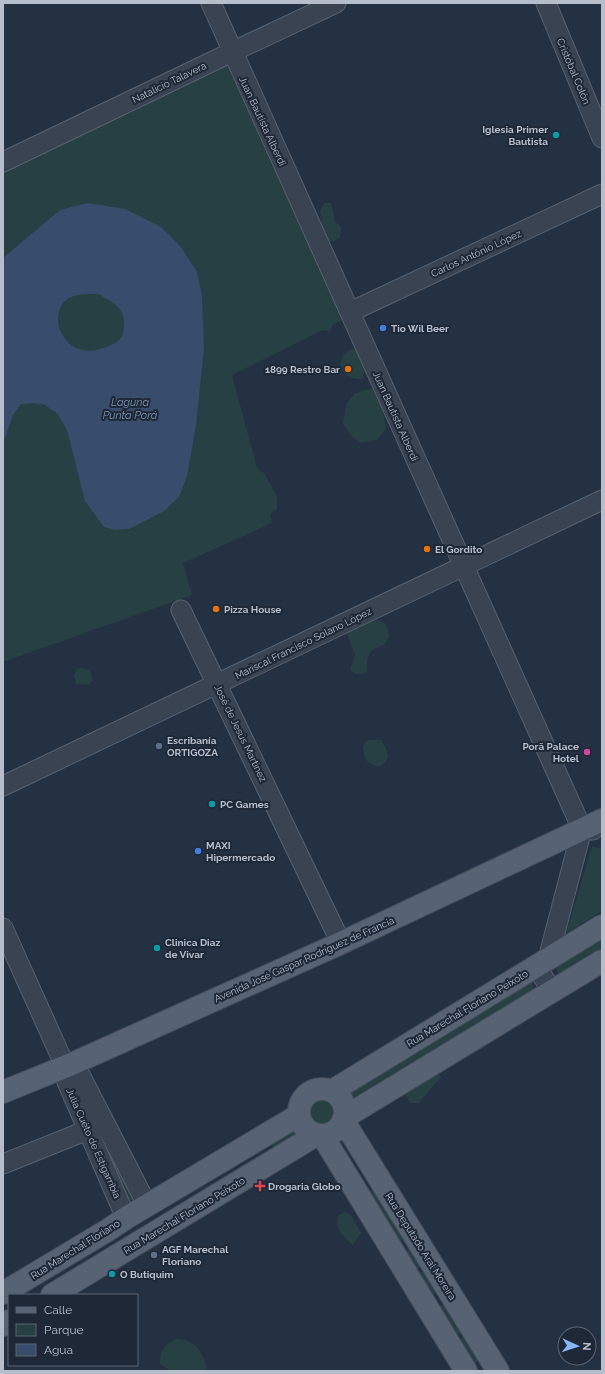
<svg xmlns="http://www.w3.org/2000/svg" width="605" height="1374" font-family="Raleway,sans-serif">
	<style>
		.green { fill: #274043 }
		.water { fill: #374d6b; fill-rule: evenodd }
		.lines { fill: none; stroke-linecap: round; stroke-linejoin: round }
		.minor-casing { stroke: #57616f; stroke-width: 21 }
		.major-casing { stroke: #434c5b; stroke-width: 24 }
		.minor { stroke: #394352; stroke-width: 19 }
		.major { stroke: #576272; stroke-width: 22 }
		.culture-dot { fill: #0f9aa8; stroke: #1e2837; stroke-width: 1.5 }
		.shop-dot { fill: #3f7fe0; stroke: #1e2837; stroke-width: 1.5 }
		.food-dot { fill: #e8710a; stroke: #1e2837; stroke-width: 1.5 }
		.service-dot { fill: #5c6f8a; stroke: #1e2837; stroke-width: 1.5 }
		.hotel-dot { fill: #d1479c; stroke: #1e2837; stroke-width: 1.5 }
		.health-dot { fill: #e0444e; stroke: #1e2837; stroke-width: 1.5 }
		.labels { text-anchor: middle; stroke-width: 4; stroke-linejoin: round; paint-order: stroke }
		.street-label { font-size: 10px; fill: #b6becc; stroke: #1e2837 }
		.poi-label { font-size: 10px; font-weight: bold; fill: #b6becc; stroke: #1e2837; text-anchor: start }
		.water-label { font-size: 11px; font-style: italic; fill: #7c95b5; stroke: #1e2837 }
	</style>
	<rect width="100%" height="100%" fill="#243143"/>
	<path class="green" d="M 230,58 L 347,318 L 332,325 L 331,331 L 323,330 L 256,363 L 232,375 L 257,468 L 264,473 L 277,496 L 277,509 L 270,514 L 272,523 L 183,563 L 192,595 L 3,662 L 3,166 Z
		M 324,203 L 331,203 L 333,210 L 335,222 C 342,226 343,231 339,238 L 334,241 L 327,242 L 318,230 L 322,220 L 320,211 Z
		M 353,348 L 361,350 L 366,367 L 362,379 C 352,379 346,376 340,368 L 342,356 Z
		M 373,389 L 383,412 L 386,429 L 377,440 L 361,443 L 351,436 L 343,423 L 347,403 L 354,394 L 365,390 Z
		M 369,618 L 385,623 L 390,635 L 384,645 C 367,650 367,657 367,673 L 355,674 L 350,670 L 355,655 L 347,634 L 350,621 Z
		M 78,668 L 90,670 L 93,680 L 89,685 L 76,684 L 74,675 Z
		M 367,740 L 381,740 C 388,751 393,759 379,767 C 366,763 364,759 363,746 Z
		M 592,847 L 602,848 L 602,911 L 566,933 Z
		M 602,936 L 602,948 L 561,973 L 558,973 L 555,966 Z
		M 530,981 L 534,986 L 534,990 L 353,1098 L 350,1098 L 347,1093 Z
		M 434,1070 L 441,1077 L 419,1103 L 410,1103 L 403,1092 Z
		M 317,1098 C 336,1095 343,1116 327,1125 L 274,1149 L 271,1144 L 271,1141 L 309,1118 C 307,1109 309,1103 317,1098 Z
		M 102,1138 L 104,1138 L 133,1198 L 131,1202 L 129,1202 L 100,1139 Z
		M 373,1189 L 404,1239 L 395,1243 L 367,1192 Z
		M 345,1212 L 351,1215 L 361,1233 L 353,1245 C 343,1236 333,1229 339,1215 Z
		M 408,1250 L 411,1250 L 424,1263 L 417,1270 L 418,1272 L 423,1272 L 438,1291 L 428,1301 L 405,1253 Z
		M 446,1303 L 461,1331 L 457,1337 L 459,1339 L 461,1339 L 463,1336 L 466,1335 L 480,1355 L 475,1366 L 481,1371 L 470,1371 L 439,1306 Z
		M 176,1339 C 194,1338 205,1354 207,1371 L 171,1371 L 160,1364 C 159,1352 165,1344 176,1339 Z"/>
	<path class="water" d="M 88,203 L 125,209 L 161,227 L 181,247 L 197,272 L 202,295 L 204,348 L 196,425 L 187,476 L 179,497 L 164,511 L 129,529 L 115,530 L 104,527 L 85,501 L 67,430 L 58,414 L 45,405 L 35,403 L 21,404 L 13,415 L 3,444 L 3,258 L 60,210 ZM 99,294 C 106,299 117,303 121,311 C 125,318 126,334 119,340 C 116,343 112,344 109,346 C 89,355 69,352 60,330 C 58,325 57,318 59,312 C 63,293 83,294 99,294 Z"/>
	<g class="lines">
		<defs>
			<path id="minor" d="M 211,3 L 582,829
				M 546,3 L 602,138
				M 3,162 L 232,52 L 336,3
				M 350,312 L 602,194
				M 181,610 L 341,943
				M 3,786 L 602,500
				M 3,928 L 65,1066
				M 548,959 L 582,829 L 593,830
				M 536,966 L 552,991
				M 74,1063 L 147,1205
				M 61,1068 L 126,1218
				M 3,1164 L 100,1125"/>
			<path id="major" d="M299 1112a23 23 0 1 1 46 0a23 23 0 1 1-46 0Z
				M 332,1091 L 602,926
				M 3,1092 L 74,1063 L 341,943 L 602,820
				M 345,1117 L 602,961
				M 343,1120 L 498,1371
				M 322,1135 L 466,1371
				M 3,1293 L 108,1230 L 126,1218 L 299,1115
				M 52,1295 L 316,1135
				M 3,1325 L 9,1321"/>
		</defs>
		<use href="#minor" class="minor-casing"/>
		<use href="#major" class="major-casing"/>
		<use href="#minor" class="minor"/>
		<use href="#major" class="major"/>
	</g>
	<g class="culture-dot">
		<circle cx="556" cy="135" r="4"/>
		<circle cx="212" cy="804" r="4"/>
		<circle cx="157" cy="948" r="4"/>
		<circle cx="112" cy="1274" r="4"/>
	</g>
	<g class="shop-dot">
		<circle cx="383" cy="328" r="4"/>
		<circle cx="198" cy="851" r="4"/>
	</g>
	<g class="food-dot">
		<circle cx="348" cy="369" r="4"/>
		<circle cx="427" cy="549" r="4"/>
		<circle cx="216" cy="609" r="4"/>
	</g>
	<g class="service-dot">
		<circle cx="159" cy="746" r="4"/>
		<circle cx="154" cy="1255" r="4"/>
	</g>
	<circle class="hotel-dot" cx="587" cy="752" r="4"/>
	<path class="health-dot" d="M258 1180h4v4h4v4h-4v4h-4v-4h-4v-4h4z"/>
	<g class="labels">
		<g class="street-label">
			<text transform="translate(574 71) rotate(67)" y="4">Cristóbal Colón</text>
			<text transform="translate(169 82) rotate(-26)" y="4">Natalicio Talavera</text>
			<text transform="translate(263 121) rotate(65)" y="4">Juan Bautista Alberdi</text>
			<text transform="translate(476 253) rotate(-25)" y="4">Carlos Antônio López</text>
			<text transform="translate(396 416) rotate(66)" y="4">Juan Bautista Alberdi</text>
			<text transform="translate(303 643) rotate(-26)" y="4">Mariscal Francisco Solano López</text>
			<text transform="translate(241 733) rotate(64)" y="4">José de Jesús Martinez</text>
			<text transform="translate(304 959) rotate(-24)" y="4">Avenida José Gaspar Rodríguez de Francia</text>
			<text transform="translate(467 1008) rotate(-31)" y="4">Rua Marechal Floriano Peixoto</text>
			<text transform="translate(94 1143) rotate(66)" y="4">Julia Cuéto de Estigarribia</text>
			<text transform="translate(184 1215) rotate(-31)" y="4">Rua Marechal Floriano Peixoto</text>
			<text transform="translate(421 1246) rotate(58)" y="4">Rua Deputado Aral Moreira</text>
			<text transform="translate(75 1249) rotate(-32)" y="4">Rua Marechal Floriano</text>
		</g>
		<g class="poi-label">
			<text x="548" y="133" text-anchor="end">Iglesia Primer<tspan x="548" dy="12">Bautista</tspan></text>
			<text x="391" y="332">Tio Wil Beer</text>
			<text x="340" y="373" text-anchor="end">1899 Restro Bar</text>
			<text x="435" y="553">El Gordito</text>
			<text x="224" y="613">Pizza House</text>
			<text x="167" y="744">Escribanía<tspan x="167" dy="12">ORTIGOZA</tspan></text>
			<text x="579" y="750" text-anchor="end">Porã Palace<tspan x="579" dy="12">Hotel</tspan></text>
			<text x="220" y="808">PC Games</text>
			<text x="206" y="849">MAXI<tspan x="206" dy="12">Hipermercado</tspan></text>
			<text x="165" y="946">Clinica Diaz<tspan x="165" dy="12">de Vivar</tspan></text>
			<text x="268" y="1190">Drogaria Globo</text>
			<text x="162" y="1253">AGF Marechal<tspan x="162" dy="12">Floriano</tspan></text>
			<text x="120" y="1278">O Butiquim</text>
		</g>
		<g class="water-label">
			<text x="130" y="406">Laguna<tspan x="130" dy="13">Punta Porá</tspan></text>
		</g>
	</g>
	<rect width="605" height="1374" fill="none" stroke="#b6becc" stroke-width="8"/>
	<rect x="8" y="1294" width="130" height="72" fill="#1e2837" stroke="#5b6473"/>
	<rect x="16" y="1307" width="20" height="6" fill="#576272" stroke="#5b6473"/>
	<text x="44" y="1314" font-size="12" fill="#b6becc">Calle</text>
	<rect x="16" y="1324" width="20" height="12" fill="#274043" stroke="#5b6473"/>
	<text x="44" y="1334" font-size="12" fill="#b6becc">Parque</text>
	<rect x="16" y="1344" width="20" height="12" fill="#374d6b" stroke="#5b6473"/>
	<text x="44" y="1354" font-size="12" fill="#b6becc">Agua</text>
	<g transform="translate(577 1346) rotate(93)"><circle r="19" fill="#1e2837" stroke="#5b6473"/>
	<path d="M0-3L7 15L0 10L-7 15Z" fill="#89b7fe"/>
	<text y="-6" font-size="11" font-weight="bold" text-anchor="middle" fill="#b6becc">N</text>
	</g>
</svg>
